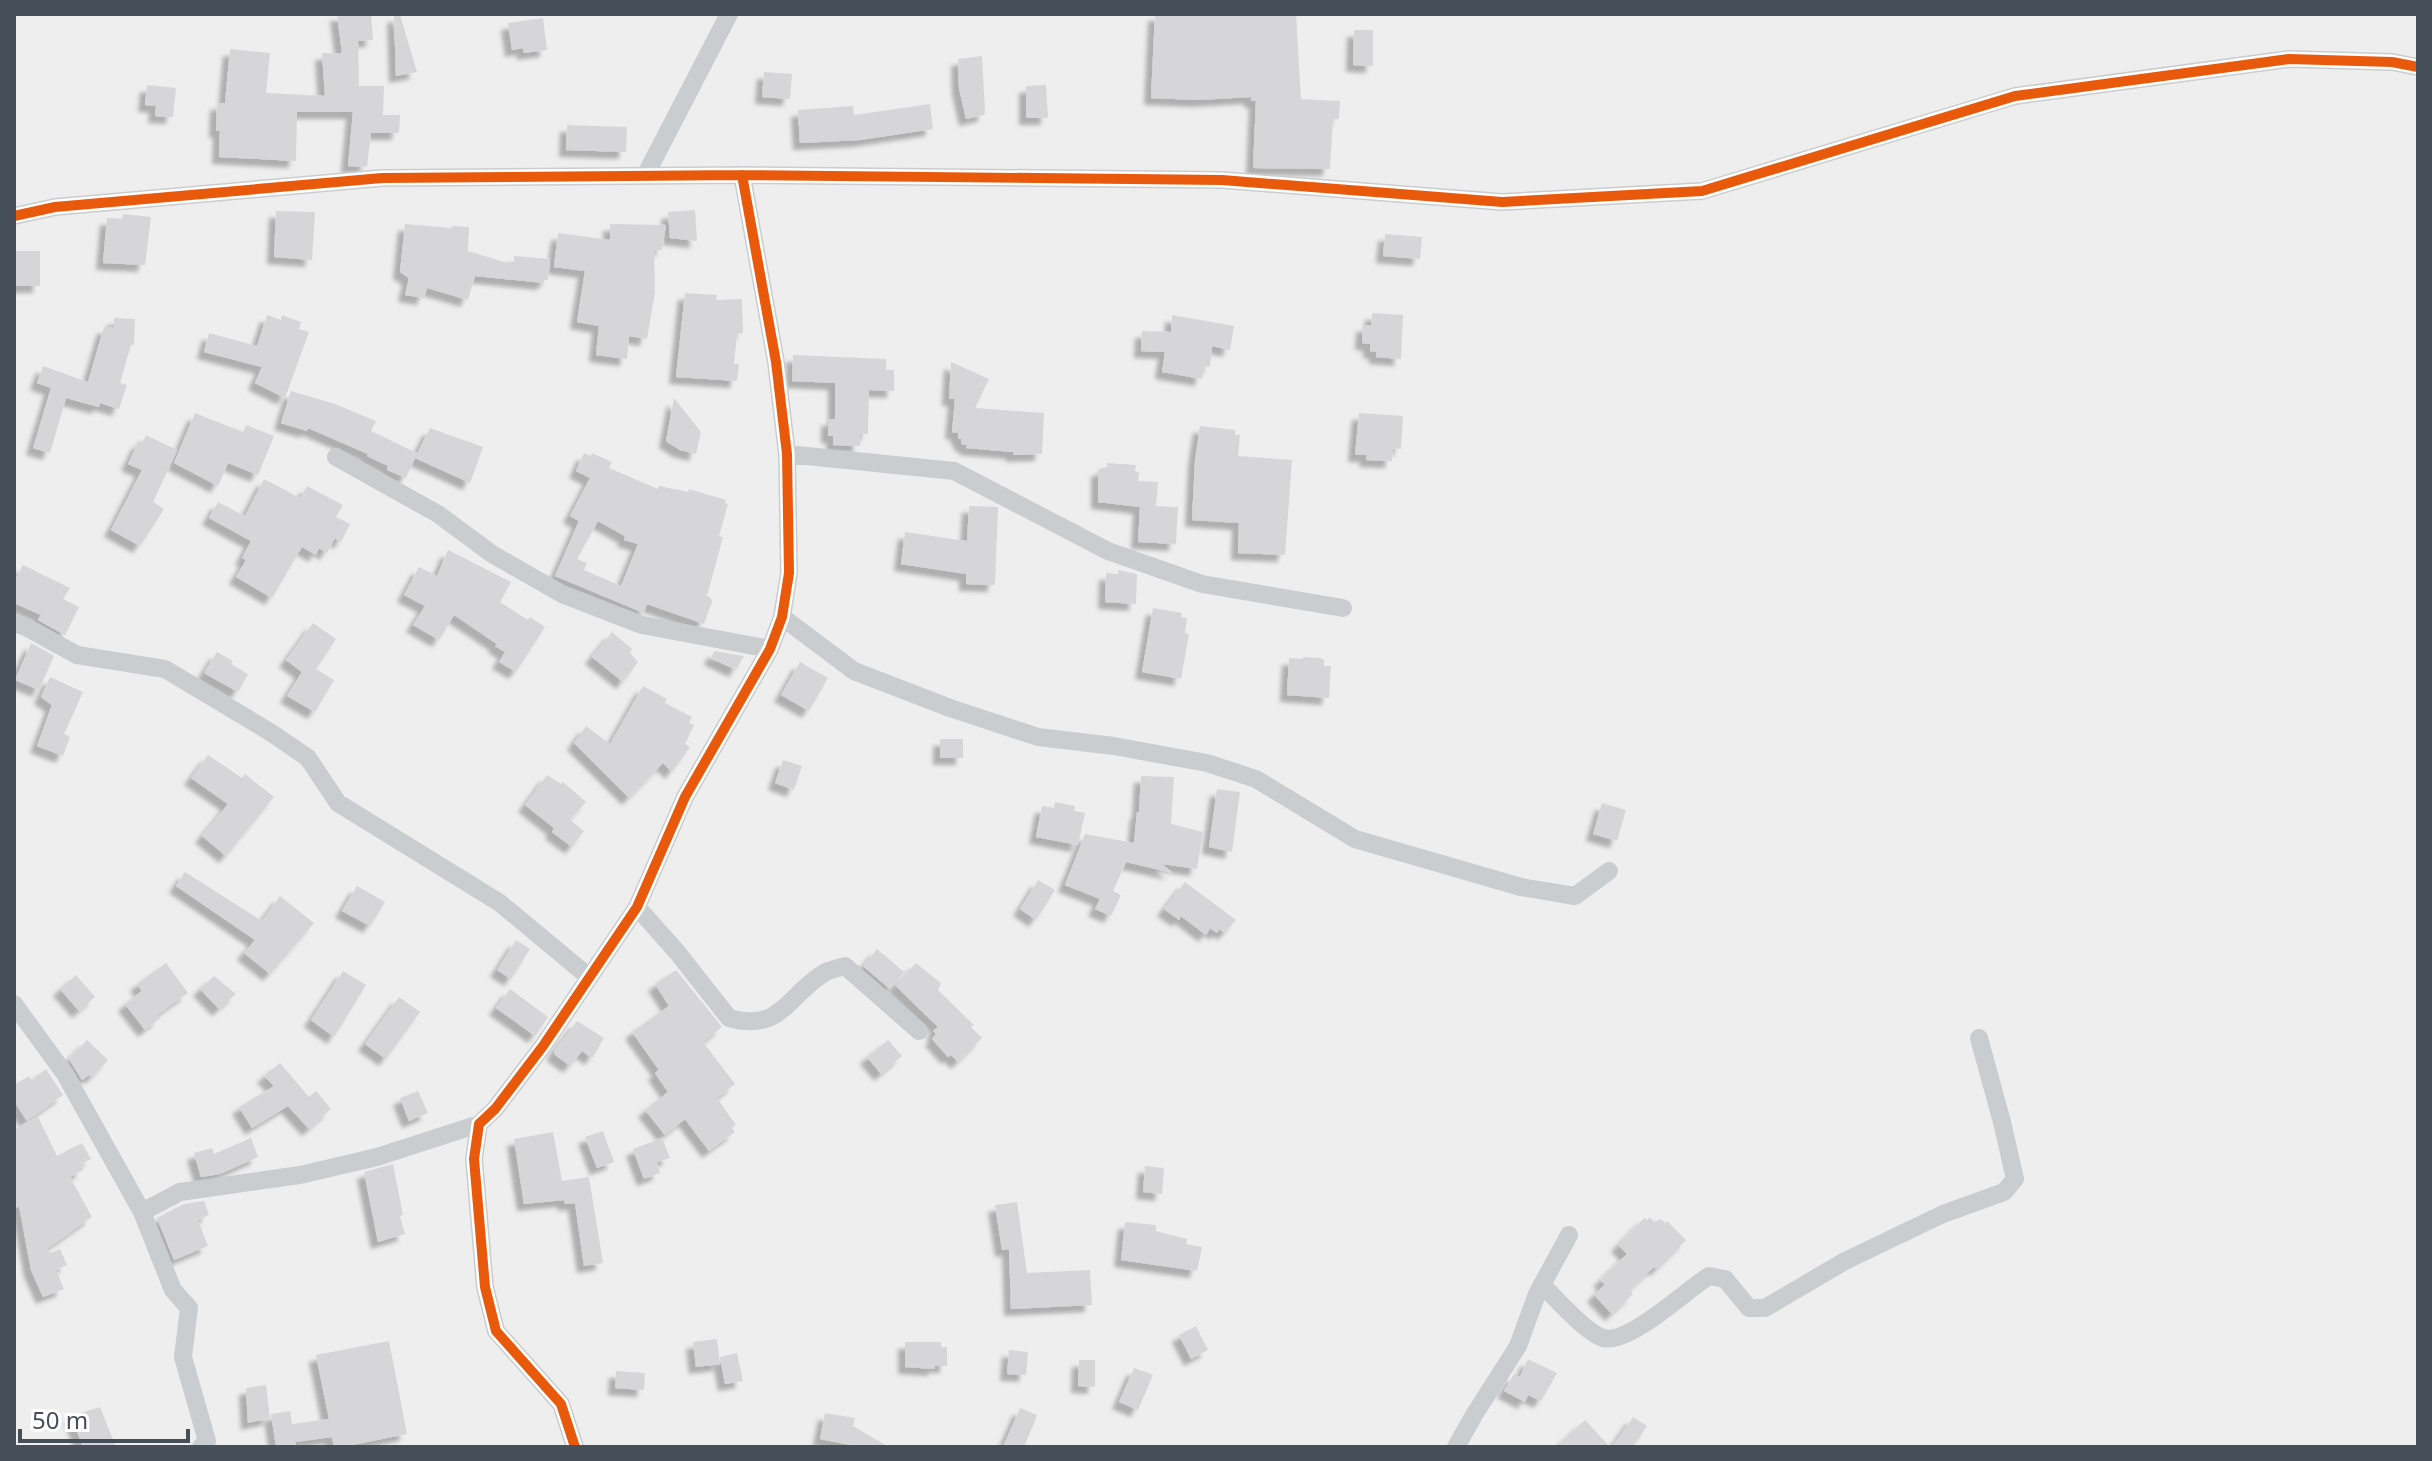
<svg xmlns="http://www.w3.org/2000/svg" width="2432" height="1461" font-family="'Noto Sans',sans-serif">
	<style>
		.building { fill: #d6d6d8; fill-rule: evenodd; filter: url(#shadow) }
		.lines { fill: none; stroke-linecap: round; stroke-linejoin: round }
		.minor { stroke: #cacdcf; stroke-width: 18 }
		.cycleway-casing { stroke: #fff; stroke-width: 15 }
		.cycleway { stroke: #e8590c; stroke-width: 10 }
	</style>
	<defs>
		<filter id="shadow"><feDropShadow dx="-7" dy="7" stdDeviation="2" flood-color="#0004"/></filter>
	</defs>
	<rect width="100%" height="100%" fill="#efeeee"/>
	<path class="building" d="M 337,14 L 371,14 L 373,40 L 358,41 L 359,86 L 384,86 L 383,115 L 400,115 L 399,133 L 371,133 L 367,167 L 348,166 L 353,112 L 297,112 L 296,161 L 219,157 L 220,131 L 216,131 L 217,103 L 225,103 L 230,49 L 270,53 L 266,93 L 325,96 L 322,53 L 342,53 Z
		M 1155,14 L 1296,14 L 1301,99 L 1340,101 L 1339,119 L 1333,119 L 1330,169 L 1253,168 L 1256,101 L 1251,101 L 1251,97 L 1198,100 L 1151,98 Z
		M 400,15 L 417,72 L 396,76 L 394,16 Z
		M 543,18 L 547,50 L 524,53 L 523,48 L 512,50 L 508,23 Z
		M 1354,30 L 1373,30 L 1373,66 L 1353,65 Z
		M 982,56 L 985,112 L 984,115 L 966,119 L 959,88 L 958,59 Z
		M 764,72 L 792,74 L 790,99 L 762,97 Z
		M 147,85 L 176,88 L 173,117 L 155,116 L 156,106 L 145,105 Z
		M 1046,85 L 1048,118 L 1026,118 L 1026,86 Z
		M 930,104 L 933,129 L 860,140 L 800,143 L 798,110 L 853,106 L 854,115 Z
		M 567,125 L 627,127 L 626,152 L 566,150 Z
		M 695,210 L 697,241 L 670,238 L 668,212 Z
		M 276,211 L 315,212 L 312,260 L 274,257 Z
		M 123,214 L 151,217 L 145,265 L 103,263 L 107,218 L 122,219 Z
		M 405,224 L 451,228 L 452,226 L 469,227 L 468,251 L 514,265 L 514,256 L 550,259 L 548,280 L 544,280 L 544,283 L 475,276 L 468,300 L 427,288 L 424,298 L 405,295 L 409,278 L 400,272 Z
		M 610,224 L 666,225 L 662,250 L 654,250 L 655,292 L 647,339 L 629,336 L 627,359 L 596,355 L 599,326 L 577,322 L 585,271 L 554,267 L 558,233 L 610,240 Z
		M 1385,234 L 1422,237 L 1420,259 L 1383,256 Z
		M 14,251 L 40,251 L 40,286 L 14,286 Z
		M 685,293 L 717,295 L 716,300 L 742,299 L 743,333 L 737,334 L 734,364 L 739,364 L 737,381 L 676,377 Z
		M 1372,313 L 1403,315 L 1401,359 L 1376,357 L 1376,352 L 1370,351 L 1370,344 L 1362,343 L 1363,325 L 1371,325 Z
		M 267,315 L 281,320 L 282,315 L 301,322 L 299,329 L 309,332 L 285,398 L 255,383 L 262,367 L 204,352 L 209,333 L 257,346 Z
		M 1172,315 L 1234,326 L 1230,350 L 1212,346 L 1210,367 L 1204,366 L 1202,379 L 1162,372 L 1165,352 L 1141,351 L 1142,331 L 1171,332 Z
		M 114,318 L 135,319 L 134,345 L 131,345 L 120,383 L 127,385 L 119,409 L 100,403 L 99,407 L 66,398 L 50,453 L 33,448 L 51,388 L 37,383 L 43,366 L 88,382 L 104,327 L 114,327 Z
		M 793,355 L 886,359 L 886,370 L 894,370 L 894,391 L 869,390 L 868,434 L 860,434 L 860,446 L 833,445 L 833,436 L 828,436 L 828,419 L 835,419 L 835,383 L 792,381 Z
		M 951,362 L 989,379 L 975,408 L 1044,413 L 1042,454 L 1013,455 L 1013,452 L 966,448 L 966,445 L 961,444 L 961,439 L 958,439 L 958,433 L 952,432 L 955,399 L 949,399 Z
		M 291,391 L 335,404 L 376,421 L 371,431 L 417,453 L 416,456 L 430,428 L 483,447 L 470,483 L 415,458 L 406,478 L 387,470 L 388,466 L 367,456 L 368,454 L 308,428 L 307,431 L 281,423 Z
		M 674,398 L 701,432 L 696,454 L 680,450 L 666,441 Z
		M 195,413 L 243,432 L 246,425 L 274,436 L 258,475 L 228,463 L 218,486 L 174,463 Z
		M 1359,413 L 1403,416 L 1401,449 L 1393,448 L 1392,461 L 1366,460 L 1367,455 L 1355,455 Z
		M 1200,426 L 1235,430 L 1235,435 L 1240,435 L 1238,456 L 1292,460 L 1285,555 L 1238,553 L 1239,523 L 1192,520 L 1195,460 Z
		M 146,435 L 177,450 L 153,502 L 164,509 L 140,546 L 111,530 L 142,470 L 128,464 L 139,441 L 142,443 Z
		M 584,453 L 591,456 L 592,453 L 612,462 L 609,468 L 658,489 L 659,486 L 688,492 L 689,489 L 726,500 L 725,503 L 728,504 L 719,536 L 723,537 L 707,596 L 711,598 L 712,602 L 704,624 L 647,604 L 644,613 L 555,576 L 579,521 L 570,516 L 590,478 L 576,471 ZM 598,521 L 625,536 L 624,540 L 638,544 L 621,586 L 584,570 L 587,563 L 577,559 Z
		M 1107,463 L 1136,465 L 1135,471 L 1139,472 L 1138,481 L 1158,482 L 1156,506 L 1178,507 L 1176,544 L 1138,542 L 1140,507 L 1098,502 L 1098,470 L 1107,467 Z
		M 264,479 L 300,498 L 307,486 L 343,505 L 336,517 L 350,524 L 341,542 L 335,538 L 327,553 L 319,548 L 316,555 L 302,547 L 272,598 L 236,577 L 246,560 L 242,558 L 251,541 L 209,518 L 218,502 L 245,516 Z
		M 969,506 L 998,507 L 995,585 L 966,584 L 966,574 L 901,564 L 905,532 L 967,541 Z
		M 448,550 L 511,582 L 500,602 L 528,620 L 530,617 L 545,627 L 516,672 L 499,662 L 505,652 L 495,646 L 497,644 L 454,615 L 439,640 L 413,625 L 425,606 L 404,595 L 419,567 L 437,576 Z
		M 23,565 L 70,588 L 63,599 L 79,607 L 65,635 L 38,620 L 41,615 L 14,603 L 14,582 Z
		M 1118,570 L 1137,574 L 1136,604 L 1105,602 L 1106,573 L 1118,574 Z
		M 1153,608 L 1182,613 L 1181,617 L 1187,618 L 1185,633 L 1189,634 L 1181,679 L 1142,672 Z
		M 313,623 L 336,639 L 316,669 L 334,680 L 315,712 L 287,696 L 302,672 L 286,660 Z
		M 612,632 L 632,649 L 630,653 L 638,662 L 623,682 L 592,657 Z
		M 31,643 L 54,656 L 39,690 L 15,680 Z
		M 714,651 L 744,656 L 736,670 L 711,658 Z
		M 217,652 L 233,661 L 231,664 L 248,674 L 238,692 L 204,673 Z
		M 1303,657 L 1320,658 L 1324,660 L 1324,666 L 1331,666 L 1329,698 L 1287,695 L 1289,658 L 1303,659 Z
		M 800,662 L 828,678 L 809,711 L 781,695 Z
		M 50,677 L 83,692 L 64,734 L 70,737 L 63,756 L 37,746 L 52,705 L 41,697 Z
		M 643,686 L 667,699 L 665,703 L 692,717 L 689,723 L 694,725 L 685,744 L 690,747 L 672,772 L 663,763 L 629,798 L 574,743 L 586,726 L 610,744 Z
		M 940,739 L 963,739 L 963,758 L 940,758 Z
		M 208,755 L 242,778 L 245,774 L 274,797 L 226,856 L 202,836 L 228,804 L 191,778 Z
		M 783,760 L 802,766 L 794,790 L 775,783 Z
		M 547,775 L 561,784 L 563,782 L 586,802 L 570,820 L 584,831 L 572,847 L 552,832 L 554,828 L 525,805 Z
		M 1141,776 L 1174,777 L 1171,824 L 1203,832 L 1197,869 L 1162,864 L 1173,873 L 1126,862 L 1113,891 L 1121,895 L 1111,916 L 1095,909 L 1100,899 L 1065,885 L 1085,834 L 1134,843 L 1137,812 L 1139,812 Z
		M 1217,789 L 1240,792 L 1232,852 L 1209,847 Z
		M 1055,802 L 1075,806 L 1074,811 L 1085,813 L 1078,845 L 1036,837 L 1042,806 L 1054,808 Z
		M 1602,803 L 1626,810 L 1617,841 L 1593,834 Z
		M 185,872 L 262,921 L 280,896 L 314,923 L 270,974 L 244,953 L 255,940 L 176,886 Z
		M 1038,880 L 1055,890 L 1036,920 L 1020,909 Z
		M 1185,882 L 1236,920 L 1225,933 L 1219,929 L 1217,933 L 1210,928 L 1206,935 L 1181,916 L 1179,920 L 1164,909 Z
		M 357,886 L 385,902 L 370,926 L 342,911 Z
		M 516,940 L 530,949 L 511,979 L 497,970 Z
		M 877,949 L 904,972 L 890,989 L 863,966 Z
		M 166,963 L 188,993 L 157,1015 L 160,1018 L 145,1030 L 125,1004 L 142,991 L 137,984 Z
		M 916,963 L 941,983 L 938,990 L 974,1025 L 971,1027 L 982,1038 L 958,1062 L 951,1055 L 948,1057 L 932,1039 L 936,1034 L 933,1031 L 938,1027 L 895,985 Z
		M 676,970 L 722,1027 L 703,1042 L 735,1084 L 717,1098 L 736,1125 L 732,1128 L 735,1132 L 709,1151 L 685,1119 L 665,1135 L 645,1110 L 668,1092 L 655,1073 L 659,1070 L 632,1032 L 669,1006 L 655,984 Z
		M 343,971 L 366,985 L 334,1037 L 311,1020 Z
		M 76,975 L 95,997 L 79,1011 L 60,989 Z
		M 214,976 L 236,994 L 219,1009 L 200,989 Z
		M 510,989 L 548,1017 L 535,1036 L 496,1008 Z
		M 399,997 L 420,1012 L 386,1059 L 365,1044 Z
		M 577,1021 L 604,1038 L 592,1058 L 582,1051 L 570,1066 L 554,1054 L 555,1050 Z
		M 87,1040 L 108,1060 L 92,1077 L 89,1075 L 82,1080 L 69,1059 Z
		M 888,1040 L 902,1056 L 881,1074 L 867,1057 Z
		M 280,1063 L 309,1097 L 316,1091 L 331,1109 L 309,1129 L 288,1106 L 252,1128 L 239,1107 L 274,1086 L 264,1076 Z
		M 46,1069 L 63,1095 L 27,1121 L 14,1101 L 14,1085 L 29,1076 L 32,1080 Z
		M 418,1091 L 428,1113 L 409,1121 L 400,1098 Z
		M 38,1117 L 57,1156 L 82,1143 L 91,1159 L 81,1164 L 83,1170 L 70,1177 L 92,1217 L 44,1251 L 49,1250 L 51,1253 L 60,1249 L 67,1265 L 56,1270 L 64,1289 L 43,1297 L 31,1270 L 19,1206 L 14,1209 L 14,1129 Z
		M 603,1131 L 614,1162 L 597,1168 L 585,1137 Z
		M 553,1132 L 562,1181 L 589,1177 L 603,1263 L 584,1266 L 575,1203 L 565,1204 L 564,1200 L 524,1204 L 514,1139 Z
		M 251,1138 L 258,1157 L 220,1174 L 201,1177 L 194,1153 L 212,1148 L 214,1154 Z
		M 662,1138 L 670,1158 L 657,1162 L 660,1173 L 644,1179 L 633,1149 Z
		M 393,1164 L 403,1215 L 400,1216 L 405,1234 L 378,1242 L 364,1172 Z
		M 1145,1166 L 1164,1168 L 1162,1194 L 1143,1192 Z
		M 204,1201 L 209,1215 L 198,1220 L 208,1246 L 174,1260 L 157,1218 L 184,1204 Z
		M 1017,1202 L 1027,1273 L 1090,1270 L 1092,1305 L 1011,1309 L 1009,1249 L 1002,1250 L 995,1205 Z
		M 1650,1217 L 1654,1222 L 1661,1219 L 1665,1223 L 1667,1221 L 1686,1240 L 1657,1269 L 1654,1267 L 1629,1290 L 1633,1294 L 1612,1314 L 1594,1295 L 1605,1284 L 1600,1280 L 1627,1254 L 1618,1245 L 1644,1218 L 1647,1220 Z
		M 1125,1222 L 1156,1225 L 1156,1231 L 1187,1239 L 1186,1244 L 1202,1247 L 1197,1271 L 1121,1260 Z
		M 1196,1326 L 1208,1350 L 1191,1359 L 1179,1335 Z
		M 717,1339 L 720,1364 L 696,1367 L 693,1342 Z
		M 389,1341 L 407,1434 L 342,1447 L 334,1447 L 332,1437 L 295,1442 L 296,1447 L 276,1447 L 271,1414 L 290,1411 L 292,1424 L 329,1419 L 316,1355 Z
		M 905,1342 L 941,1342 L 941,1347 L 947,1347 L 947,1366 L 935,1366 L 935,1369 L 905,1367 Z
		M 1009,1350 L 1028,1352 L 1026,1375 L 1007,1374 Z
		M 737,1353 L 743,1381 L 725,1384 L 720,1357 Z
		M 1528,1359 L 1557,1373 L 1541,1401 L 1528,1395 L 1525,1402 L 1504,1391 L 1514,1374 L 1520,1377 Z
		M 1079,1360 L 1095,1360 L 1095,1387 L 1078,1386 Z
		M 1134,1368 L 1153,1375 L 1138,1410 L 1119,1402 Z
		M 616,1371 L 645,1373 L 644,1390 L 615,1388 Z
		M 266,1385 L 270,1418 L 248,1423 L 246,1388 Z
		M 100,1407 L 116,1447 L 83,1447 L 71,1416 Z
		M 1020,1408 L 1037,1415 L 1034,1423 L 1024,1447 L 1003,1447 Z
		M 825,1413 L 855,1418 L 853,1426 L 889,1447 L 861,1447 L 820,1439 Z
		M 1633,1417 L 1647,1426 L 1633,1447 L 1612,1447 Z
		M 1585,1420 L 1610,1447 L 1556,1447 Z"/>
	<g class="lines">
		<path class="minor" d="M 645,176 L 729,14
			M 14,216 L 55,207 L 382,178 L 742,175 L 1222,180 L 1502,202 L 1702,191 L 2015,96 L 2289,59 L 2392,62 L 2418,67
			M 787,454 L 954,471 L 1108,551 L 1202,584 L 1343,608
			M 336,457 L 438,514 L 492,554 L 562,594 L 642,625 L 770,649
			M 782,617 L 854,671 L 950,708 L 1038,737 L 1114,746 L 1207,763 L 1256,779 L 1355,839 L 1521,887 L 1575,896 L 1609,871
			M 14,623 L 26,627 L 77,655 L 165,669 L 270,732 L 308,758 L 338,803 L 500,903 L 589,977
			M 637,907 L 677,952 L 729,1018 C 783,1033 788,993 826,972 C 832,969 839,968 845,966 L 919,1031
			M 14,1004 L 65,1074 L 142,1212 L 173,1290 L 189,1308 L 183,1357 L 207,1441 L 201,1447
			M 142,1212 L 180,1192 L 300,1175 L 377,1157 L 479,1124
			M 1542,1285 C 1557,1299 1585,1332 1603,1338 C 1629,1345 1686,1290 1709,1276 L 1725,1279 L 1749,1308 L 1765,1308 L 1845,1261 L 1943,1214 L 2004,1192 L 2015,1179 L 2002,1122 L 1979,1038
			M 575,1447 L 561,1404 L 496,1331 L 485,1287 L 474,1159 L 479,1124 L 495,1109 L 543,1046 L 637,907 L 685,797 L 770,649 L 782,617 L 789,573 L 787,454 L 776,362 L 742,175
			M 1456,1447 L 1474,1415 L 1518,1346 L 1537,1294 L 1569,1235"/>
		<defs>
			<path id="cycleway" d="M 14,216 L 55,207 L 382,178 L 742,175 L 1222,180 L 1502,202 L 1702,191 L 2015,96 L 2289,59 L 2392,62 L 2418,67
				M 575,1447 L 561,1404 L 496,1331 L 485,1287 L 474,1159 L 479,1124 L 495,1109 L 543,1046 L 637,907 L 685,797 L 770,649 L 782,617 L 789,573 L 787,454 L 776,362 L 742,175"/>
		</defs>
		<use href="#cycleway" class="cycleway-casing"/>
		<use href="#cycleway" class="cycleway"/>
	</g>
	<rect width="2432" height="1461" fill="none" stroke="#464f59" stroke-width="32"/>
	<path d="M20 1429v12h168v-12" fill="none" stroke="#464f59" stroke-width="4"/>
	<text x="32" y="1429" font-size="24" fill="#464f59" stroke="#ffffff" stroke-width="6" paint-order="stroke">50 m</text>
</svg>
